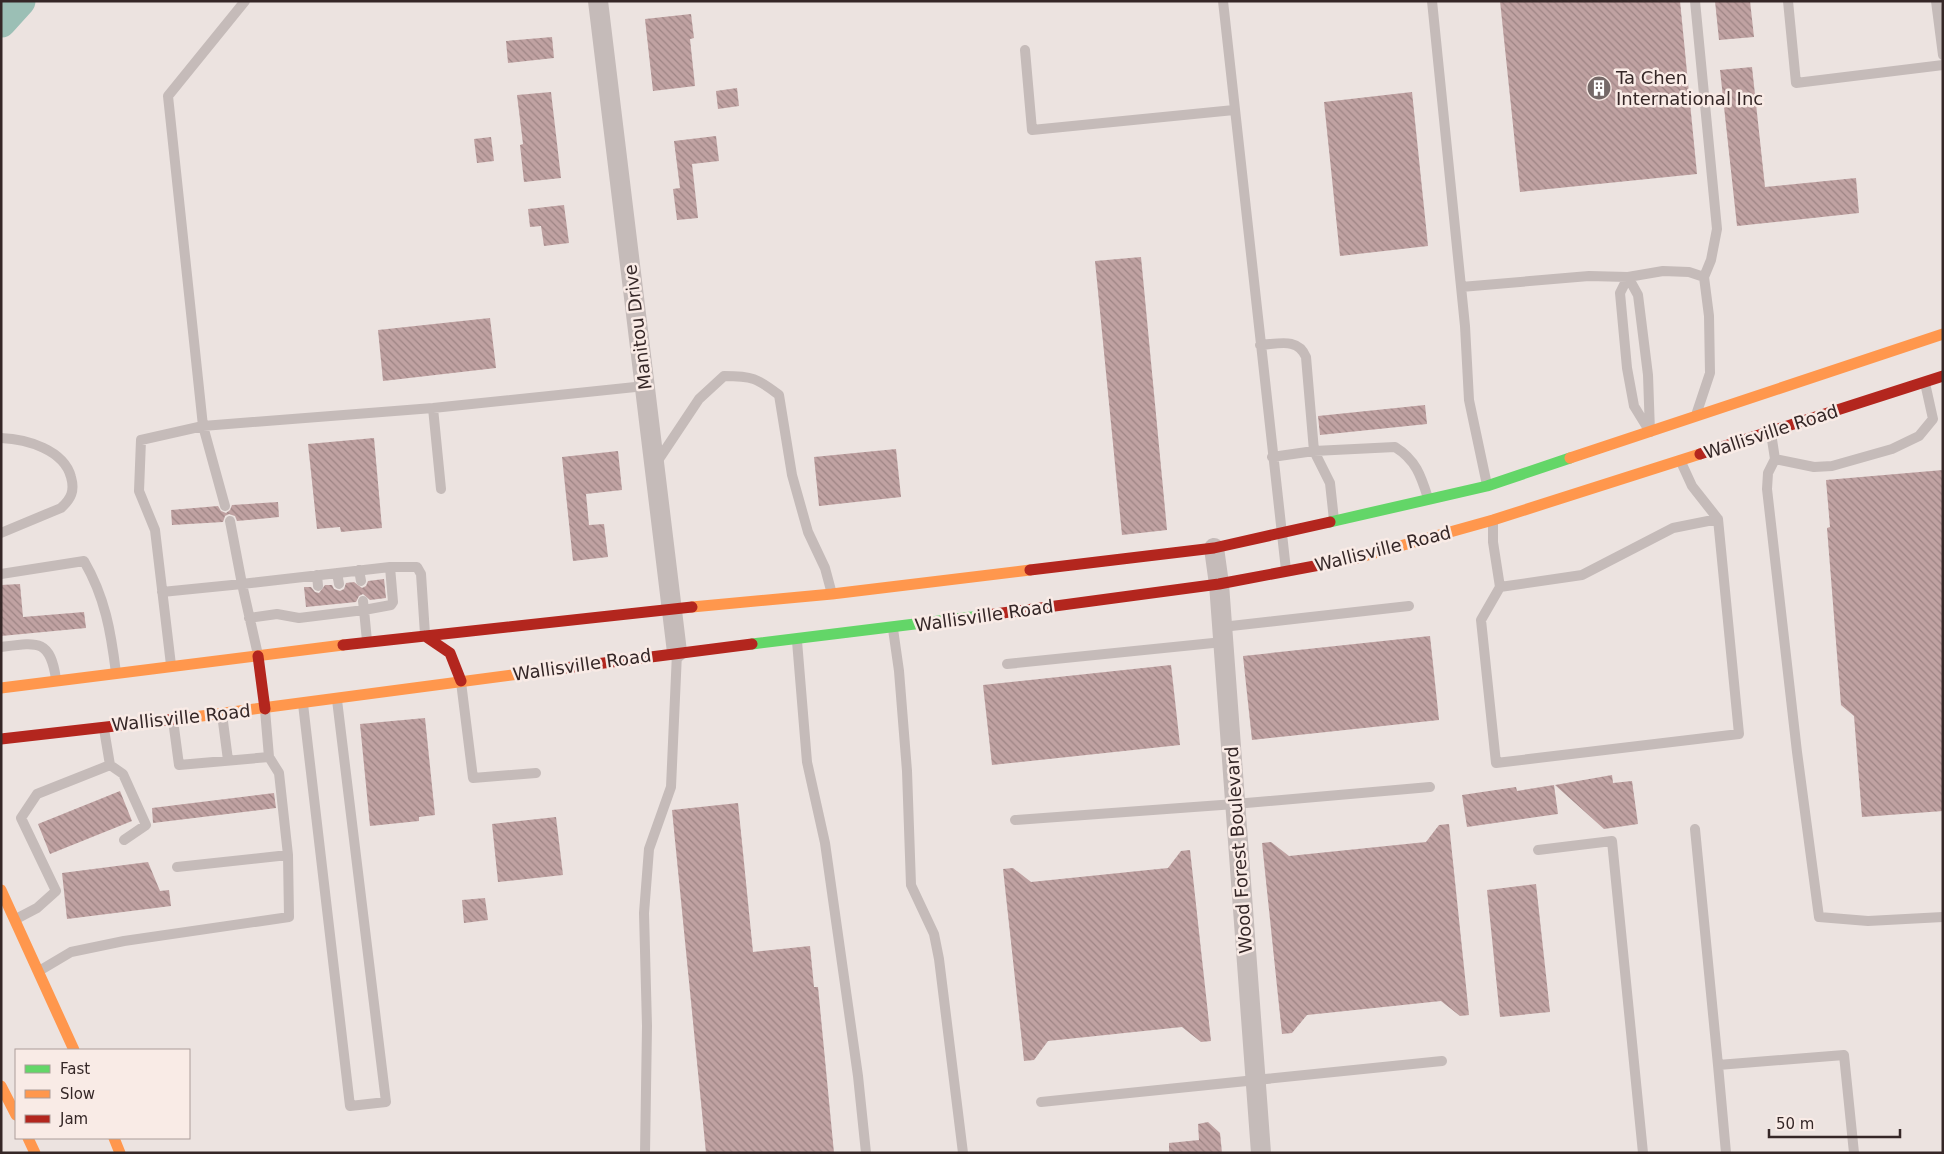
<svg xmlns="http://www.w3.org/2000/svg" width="1944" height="1154" font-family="'DejaVu Sans',sans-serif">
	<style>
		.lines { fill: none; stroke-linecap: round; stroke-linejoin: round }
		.river { stroke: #9bbfb5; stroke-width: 31 }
		.building { fill: url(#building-back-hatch) }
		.lane { stroke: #c5bbb9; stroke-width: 10 }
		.street { stroke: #c5bbb9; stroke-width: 20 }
		.fast { stroke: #63d668; stroke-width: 11 }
		.slow { stroke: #ff974d; stroke-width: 11 }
		.jam { stroke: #b3261e; stroke-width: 11 }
		.labels { text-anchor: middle; stroke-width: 5; stroke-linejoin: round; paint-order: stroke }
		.poi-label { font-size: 18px; fill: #352727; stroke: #f9ebe6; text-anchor: start }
		.street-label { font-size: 18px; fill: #352727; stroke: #f9ebe6 }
	</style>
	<defs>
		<pattern id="building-back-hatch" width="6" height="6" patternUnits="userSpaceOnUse" patternTransform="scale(1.25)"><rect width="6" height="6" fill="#c0a2a2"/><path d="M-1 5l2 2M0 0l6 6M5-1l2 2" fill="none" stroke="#9d8484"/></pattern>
	</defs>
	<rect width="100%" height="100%" fill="#ece3e0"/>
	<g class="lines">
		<path class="river" d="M 1,22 L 20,1"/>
	</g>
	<path class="building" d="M 1500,1 L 1680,1 L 1697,174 L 1520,192 Z
		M 1715,1 L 1750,1 L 1754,37 L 1719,40 Z
		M 691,14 L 694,38 L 690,39 L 695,86 L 653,91 L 645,19 Z
		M 552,37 L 554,58 L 508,63 L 506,41 Z
		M 1752,67 L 1765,187 L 1856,178 L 1859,213 L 1737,226 L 1720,70 Z
		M 737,88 L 739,106 L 718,109 L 716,91 Z
		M 551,92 L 561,178 L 524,182 L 520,145 L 523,144 L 517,95 Z
		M 1412,92 L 1428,246 L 1340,256 L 1324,102 Z
		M 716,136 L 719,161 L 692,164 L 698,218 L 677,220 L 673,189 L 680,188 L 674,141 Z
		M 491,137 L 494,161 L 477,163 L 474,139 Z
		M 564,205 L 569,243 L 544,246 L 541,226 L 530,227 L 528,209 Z
		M 1141,257 L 1167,530 L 1122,535 L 1095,261 Z
		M 490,318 L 496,368 L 383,381 L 378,330 Z
		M 1425,405 L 1427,424 L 1320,435 L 1318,416 Z
		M 374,438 L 382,528 L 341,532 L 340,527 L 317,529 L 308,444 Z
		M 896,449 L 901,497 L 819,506 L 814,457 Z
		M 618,451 L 622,490 L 586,494 L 589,525 L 604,524 L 608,557 L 573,561 L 562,457 Z
		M 1943,470 L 1943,811 L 1862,817 L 1854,716 L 1841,705 L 1827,528 L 1830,527 L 1826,480 Z
		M 278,502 L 279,517 L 237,521 L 235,516 L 229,514 L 225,516 L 223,522 L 172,525 L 171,510 L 218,506 L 221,511 L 226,513 L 230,510 L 232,505 Z
		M 384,579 L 386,598 L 370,600 L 363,594 L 359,596 L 356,602 L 306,607 L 304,587 L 311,587 L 315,592 L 319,593 L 325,585 L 332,585 L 334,589 L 340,591 L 344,589 L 346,583 L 354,582 L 362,588 L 366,586 L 368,581 Z
		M 20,584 L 23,617 L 84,612 L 86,628 L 1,636 L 1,585 Z
		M 1430,636 L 1439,720 L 1252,740 L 1243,656 Z
		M 1171,665 L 1180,745 L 992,765 L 983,685 Z
		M 425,718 L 435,815 L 419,817 L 419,821 L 370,826 L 360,724 Z
		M 1612,775 L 1613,783 L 1632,781 L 1638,824 L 1604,829 L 1555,785 Z
		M 1554,785 L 1558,814 L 1467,827 L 1462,795 L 1516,787 L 1517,791 Z
		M 120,791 L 132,821 L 50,854 L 38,824 Z
		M 274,793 L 276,808 L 153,823 L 152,808 Z
		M 738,803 L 753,952 L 810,946 L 814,987 L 818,987 L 834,1153 L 706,1153 L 672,810 Z
		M 556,817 L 563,875 L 498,882 L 492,824 Z
		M 1449,824 L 1469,1015 L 1460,1016 L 1441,1001 L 1307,1015 L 1292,1033 L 1282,1034 L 1262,843 L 1271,842 L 1289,856 L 1426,842 L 1439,825 Z
		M 1190,850 L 1211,1041 L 1201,1042 L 1182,1027 L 1048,1041 L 1034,1060 L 1024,1061 L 1003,869 L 1013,868 L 1031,882 L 1168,868 L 1181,851 Z
		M 148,862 L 160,891 L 169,890 L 171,906 L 67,919 L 62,873 Z
		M 1536,884 L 1550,1012 L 1500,1017 L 1487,890 Z
		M 485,898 L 488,920 L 464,923 L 462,900 Z
		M 1208,1122 L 1220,1133 L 1222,1153 L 1169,1153 L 1169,1143 L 1199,1140 L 1198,1124 Z"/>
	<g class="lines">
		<path class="lane" d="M 1223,1 L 1286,570
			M 1432,1 L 1465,326 L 1469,400 L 1487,485
			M 1695,1 L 1717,229 L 1711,260 L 1704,277 L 1709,316 L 1710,373 L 1697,412
			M 1788,1 L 1796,83 L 1943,65
			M 1936,1 L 1943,55
			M 1025,50 L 1032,130 L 1234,110
			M 1628,277 L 1638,295 L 1648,375 L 1650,432 L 1634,406 L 1627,368 L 1620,293 Z
			M 1461,287 L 1589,276 L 1628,277 L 1663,271 L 1689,272 L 1704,277
			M 1260,345 C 1278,344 1298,337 1306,357 L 1314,451 L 1330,483 L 1334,520
			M 433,408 L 441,489
			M 1771,433 L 1775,459 L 1768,473 L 1767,489 L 1797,752 L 1819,917 L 1868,921 L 1943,917
			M 1,438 C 27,439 64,450 71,477 C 75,491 71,499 61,508 L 1,533
			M 1272,457 L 1314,451 L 1395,447 C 1416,460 1421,476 1428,498
			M 1775,459 L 1814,467 L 1832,466 L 1892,449 L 1919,436 L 1933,419 L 1925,383
			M 655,465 L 699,399 L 724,376 C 752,376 757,378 779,395 L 792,475 L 808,532 L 825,568 L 832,594
			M 225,506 L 203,426 L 433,408 L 645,386
			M 230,521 L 242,584 L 390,567
			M 1493,521 L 1493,542 L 1500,587 L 1481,620 L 1496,763 L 1739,734 L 1718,519 L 1692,486 L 1681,462
			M 359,570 L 361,581
			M 337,573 L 339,584
			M 1,574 L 84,561 C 105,597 111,632 116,673
			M 317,575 L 318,586
			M 1500,587 L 1582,575 L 1673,528 L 1718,519
			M 162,592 L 242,584 L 258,655
			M 363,601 L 364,610 L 391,605 L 393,602 L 390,567 L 417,567 L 421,574 L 425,634
			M 249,618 L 277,614 L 299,618 L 364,610 L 367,641
			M 1222,627 L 1409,606
			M 893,629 L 899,671 L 907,771 L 911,885 L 934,934 L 939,959 L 963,1153
			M 797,641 L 807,762 L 825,843 L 858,1076 L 866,1153
			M 1,647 C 38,642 50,639 56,679
			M 1007,664 L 1223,642
			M 171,665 L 155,530 L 139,491 L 141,440 L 203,426 L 168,96 L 245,1
			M 461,682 L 473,778 L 536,773
			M 303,704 L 350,1106 L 386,1102 L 337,700
			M 265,710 L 269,757
			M 222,714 L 228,760
			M 173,720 L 179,765 L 269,757 L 279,773 L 288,855 L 177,867
			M 104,729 L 110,765
			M 1015,820 L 1235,804 L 1430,787
			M 1695,829 L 1718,1065 L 1844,1055 L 1854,1153
			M 1538,850 L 1612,841 L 1643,1153
			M 16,919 L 37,908 L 56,891 L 21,818 L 37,794 L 110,765 L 123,774 L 146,825 L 124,840
			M 39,971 L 71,952 L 124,941 L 289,917 L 288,855
			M 1718,1065 L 1726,1153
			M 1041,1102 L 1442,1061
			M 645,1153 L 647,1026 L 644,913 L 649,849 L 671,787 L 677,653"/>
		<path class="street" d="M 598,1 L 677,652
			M 1214,548 L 1219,584 L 1261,1153"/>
		<path class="fast" d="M 1330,522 L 1487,486 L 1570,458
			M 752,644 L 980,616"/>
		<path class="slow" d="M 1570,458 L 1943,334
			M 1357,558 L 1493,520 L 1700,454
			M 692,607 L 832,594 L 1030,570
			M 1,688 L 343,645
			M 194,717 L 557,669
			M 1,890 L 74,1050
			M 1,1086 L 16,1115
			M 28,1138 L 35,1153
			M 114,1138 L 120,1153"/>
		<path class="jam" d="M 1700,454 L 1943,376
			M 1030,570 L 1214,548 L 1330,522
			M 980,616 L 1219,584 L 1357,558
			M 425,636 L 450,653 L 461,681
			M 343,645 L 692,607
			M 258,656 L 265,709
			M 557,669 L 752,644
			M 1,739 L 194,717"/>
	</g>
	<defs>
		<symbol id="building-disc" viewBox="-11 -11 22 22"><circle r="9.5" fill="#756968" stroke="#f9ebe6"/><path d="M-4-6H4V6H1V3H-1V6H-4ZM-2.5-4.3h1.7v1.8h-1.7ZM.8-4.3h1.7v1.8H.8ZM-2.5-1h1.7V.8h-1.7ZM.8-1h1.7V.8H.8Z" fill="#fff"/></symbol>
	</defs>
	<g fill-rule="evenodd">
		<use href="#building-disc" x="1585" y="74" width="28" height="28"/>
	</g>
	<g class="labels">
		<g class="poi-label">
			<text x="1616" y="84">Ta Chen<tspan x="1616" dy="21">International Inc</tspan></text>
		</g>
		<g class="street-label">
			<text transform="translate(638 327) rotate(-97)" y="6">Manitou Drive</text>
			<text transform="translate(1771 432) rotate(-18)" y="6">Wallisville Road</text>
			<text transform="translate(1383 549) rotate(-14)" y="6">Wallisville Road</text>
			<text transform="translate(984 616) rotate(-8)" y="6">Wallisville Road</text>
			<text transform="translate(582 665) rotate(-8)" y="6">Wallisville Road</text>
			<text transform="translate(181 718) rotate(-6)" y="6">Wallisville Road</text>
			<text transform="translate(1239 850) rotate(-94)" y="6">Wood Forest Boulevard</text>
		</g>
	</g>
	<rect width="1944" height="1154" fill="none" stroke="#352727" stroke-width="5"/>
	<rect x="15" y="1049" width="175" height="90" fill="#f9ebe6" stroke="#ab9d9a"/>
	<rect x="25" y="1065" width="25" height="8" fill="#63d668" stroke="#ab9d9a"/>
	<text x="60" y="1074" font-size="15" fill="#352727">Fast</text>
	<rect x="25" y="1090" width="25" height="8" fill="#ff974d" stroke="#ab9d9a"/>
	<text x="60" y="1099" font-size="15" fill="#352727">Slow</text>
	<rect x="25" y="1115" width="25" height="8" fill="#b3261e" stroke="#ab9d9a"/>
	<text x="60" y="1124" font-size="15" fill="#352727">Jam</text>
	<path d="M1769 1129v8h131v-8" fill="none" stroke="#352727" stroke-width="2.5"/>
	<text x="1776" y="1129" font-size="15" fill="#352727" stroke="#f9ebe6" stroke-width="4" paint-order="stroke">50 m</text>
</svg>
